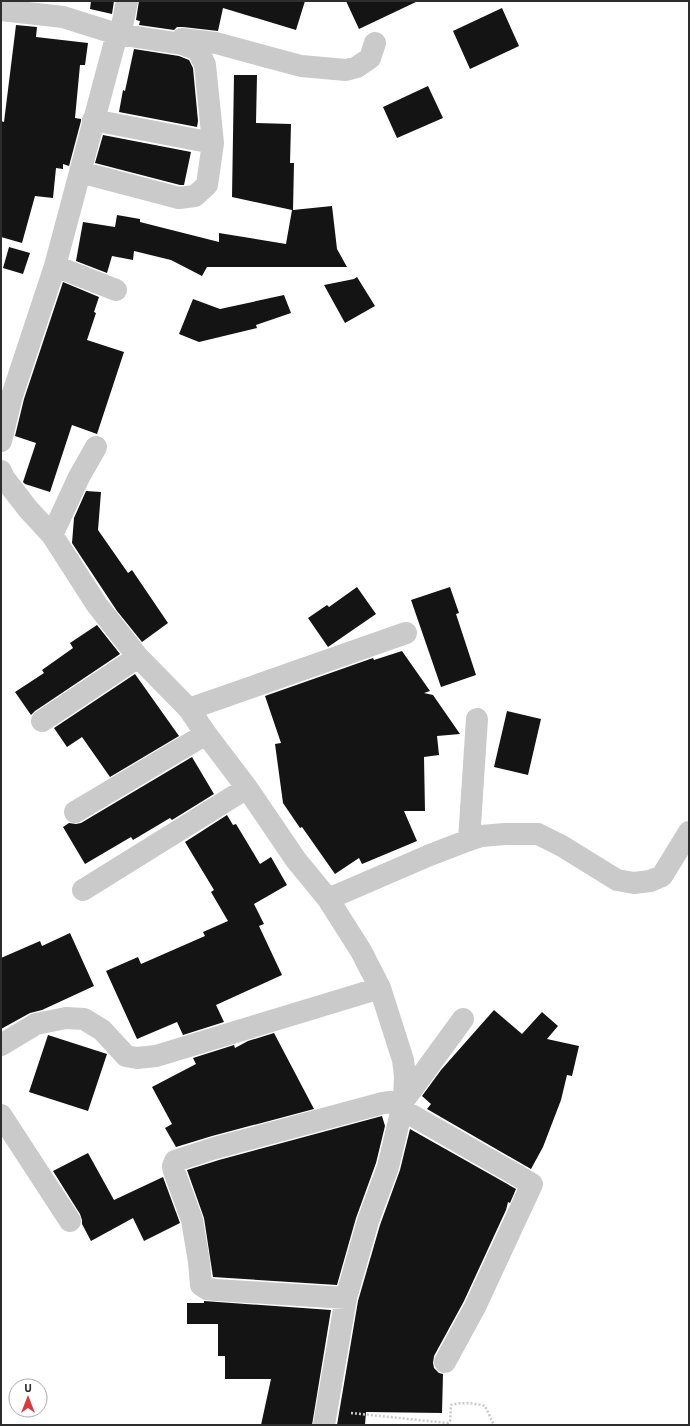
<svg xmlns="http://www.w3.org/2000/svg" width="690" height="1426" font-family="'IBM Plex Sans',sans-serif">
	<style>
		.building { fill: #141414 }
		.lines { fill: none; stroke-linecap: round; stroke-linejoin: round }
		.path { stroke: #cacaca; stroke-width: 2.5; stroke-dasharray: 2 2; stroke-linecap: butt }
		.minor { stroke: #cacaca; stroke-width: 22 }
	</style>
	<rect width="100%" height="100%" fill="#fff"/>
	<path class="building" d="M 91,1 L 114,1 L 112,14 L 90,9 Z
		M 139,1 L 305,1 L 296,30 L 223,8 L 218,31 L 183,27 L 177,27 L 174,30 L 139,25 L 140,21 L 136,20 Z
		M 346,1 L 418,1 L 359,29 Z
		M 502,8 L 519,46 L 470,69 L 453,31 Z
		M 16,25 L 37,27 L 36,37 L 88,43 L 85,65 L 80,65 L 75,118 L 81,119 L 81,121 L 69,166 L 63,164 L 63,169 L 56,168 L 53,198 L 35,196 L 22,243 L 1,237 L 1,121 L 4,122 Z
		M 134,49 L 179,56 L 189,60 L 193,68 L 198,121 L 197,127 L 119,112 L 123,90 L 125,91 Z
		M 234,75 L 257,75 L 256,123 L 291,124 L 290,163 L 294,163 L 293,210 L 332,206 L 337,249 L 347,267 L 207,267 L 202,276 L 171,260 L 134,251 L 133,260 L 112,256 L 107,273 L 76,261 L 83,222 L 115,227 L 117,215 L 140,219 L 140,222 L 219,242 L 219,233 L 286,244 L 292,210 L 232,197 Z
		M 428,86 L 443,118 L 397,138 L 383,107 Z
		M 103,135 L 191,152 L 184,185 L 180,185 L 95,163 Z
		M 9,247 L 30,253 L 23,274 L 3,268 Z
		M 357,277 L 375,306 L 345,323 L 324,285 L 354,279 Z
		M 63,282 L 99,297 L 94,312 L 96,313 L 87,340 L 124,352 L 97,434 L 72,425 L 50,492 L 25,484 L 23,482 L 36,443 L 15,436 L 24,399 Z
		M 284,295 L 291,313 L 256,325 L 257,328 L 199,342 L 179,334 L 193,299 L 220,309 Z
		M 86,491 L 101,492 L 98,530 L 128,573 L 132,570 L 168,623 L 142,642 L 117,611 L 72,543 L 74,518 Z
		M 357,587 L 376,614 L 328,647 L 308,618 L 327,605 L 329,607 Z
		M 450,587 L 459,613 L 456,614 L 476,675 L 441,687 L 411,600 Z
		M 97,625 L 120,654 L 35,711 L 31,715 L 15,692 L 44,673 L 42,670 L 73,648 L 70,643 Z
		M 402,651 L 430,691 L 424,693 L 433,695 L 460,734 L 437,736 L 439,755 L 424,757 L 425,811 L 404,811 L 417,841 L 362,864 L 359,858 L 335,874 L 302,827 L 300,828 L 283,803 L 275,744 L 281,743 L 265,696 L 373,658 L 374,660 Z
		M 135,674 L 179,736 L 110,777 L 82,737 L 67,747 L 54,728 Z
		M 507,711 L 541,719 L 528,775 L 494,767 Z
		M 192,757 L 214,794 L 172,820 L 170,818 L 133,840 L 131,837 L 85,864 L 63,827 L 69,823 L 76,824 L 81,823 Z
		M 227,815 L 233,825 L 236,824 L 260,864 L 271,857 L 287,885 L 254,904 L 264,924 L 259,926 L 282,975 L 216,1005 L 224,1022 L 183,1035 L 177,1022 L 137,1039 L 106,971 L 138,957 L 141,964 L 205,936 L 203,932 L 228,921 L 211,892 L 214,890 L 185,842 Z
		M 70,933 L 94,986 L 42,1010 L 30,1013 L 1,1029 L 1,958 L 40,941 L 42,946 Z
		M 494,1010 L 522,1034 L 542,1012 L 558,1026 L 547,1039 L 579,1046 L 572,1076 L 567,1075 L 561,1100 L 543,1147 L 531,1169 L 427,1109 L 431,1104 L 422,1096 L 441,1070 Z
		M 274,1033 L 314,1109 L 212,1136 L 176,1147 L 165,1128 L 172,1124 L 152,1087 L 196,1064 L 193,1058 L 234,1045 L 235,1048 L 248,1041 Z
		M 48,1035 L 107,1054 L 88,1111 L 29,1092 Z
		M 382,1116 L 385,1126 L 376,1163 L 356,1218 L 337,1285 L 213,1277 L 204,1218 L 187,1170 L 219,1160 Z
		M 410,1129 L 516,1189 L 510,1203 L 508,1202 L 506,1210 L 464,1301 L 434,1356 L 433,1363 L 434,1368 L 439,1373 L 443,1374 L 442,1413 L 366,1412 L 365,1425 L 337,1425 L 358,1301 L 380,1225 L 400,1170 Z
		M 88,1153 L 114,1200 L 163,1177 L 180,1223 L 144,1241 L 133,1218 L 91,1241 L 82,1224 L 82,1220 L 80,1214 L 53,1171 Z
		M 204,1301 L 331,1310 L 312,1425 L 261,1425 L 271,1379 L 225,1379 L 225,1356 L 218,1356 L 218,1324 L 187,1324 L 187,1303 L 204,1303 Z"/>
	<g class="lines">
		<path class="path" d="M 351,1413 L 448,1423 L 450,1421 L 451,1405 C 461,1402 476,1403 485,1406 L 494,1425"/>
		<path class="minor" d="M 1,10 L 63,17 L 117,34 L 182,44 L 198,50 L 205,65 L 213,143
			M 182,39 L 216,43 L 301,66 L 346,70 L 357,67 L 370,58 L 375,43
			M 80,172 L 179,198 L 195,196 L 207,185 L 213,143 L 93,120
			M 55,266 L 116,290
			M 1,441 L 12,396 L 55,266 L 117,34 L 121,31 L 127,1
			M 1,471 L 4,478 L 28,509 L 52,535 L 97,605 L 138,657 L 189,709 L 206,734 L 247,788 L 296,860 L 328,899 L 361,951 L 380,988 L 403,1060 L 405,1076 L 404,1100 L 388,1167 L 368,1221 L 346,1298 L 324,1425
			M 52,535 L 79,477 L 96,447
			M 189,709 L 406,633
			M 42,721 L 138,657
			M 75,812 L 206,734
			M 469,840 L 481,836 L 505,834 L 538,834 L 562,846 L 617,880 L 634,883 L 650,881 L 662,876 L 689,832
			M 83,890 L 247,788
			M 328,899 L 430,855 L 469,840 L 477,719
			M 1,1045 L 36,1024 L 66,1018 L 84,1019 L 102,1030 L 126,1056 L 137,1058 L 156,1056 L 380,988
			M 401,1109 L 532,1184 L 475,1307 L 445,1362
			M 1,1115 L 70,1221
			M 346,1298 L 216,1290 L 207,1289 L 201,1285 L 199,1262 L 192,1220 L 174,1171 L 173,1166 L 175,1161 L 215,1148 L 383,1103 L 404,1100 L 463,1019"/>
	</g>
	<rect width="690" height="1426" fill="none" stroke="#2d2d2d" stroke-width="4"/>
	<g transform="translate(28 1398)"><circle r="19" fill="#ffffff" stroke="#ababab"/>
	<path d="M0-3L7 15L0 10L-7 15Z" fill="#db383c"/>
	<text y="-6" font-size="11" font-weight="bold" text-anchor="middle" fill="#2d2d2d">U</text>
	</g>
</svg>
